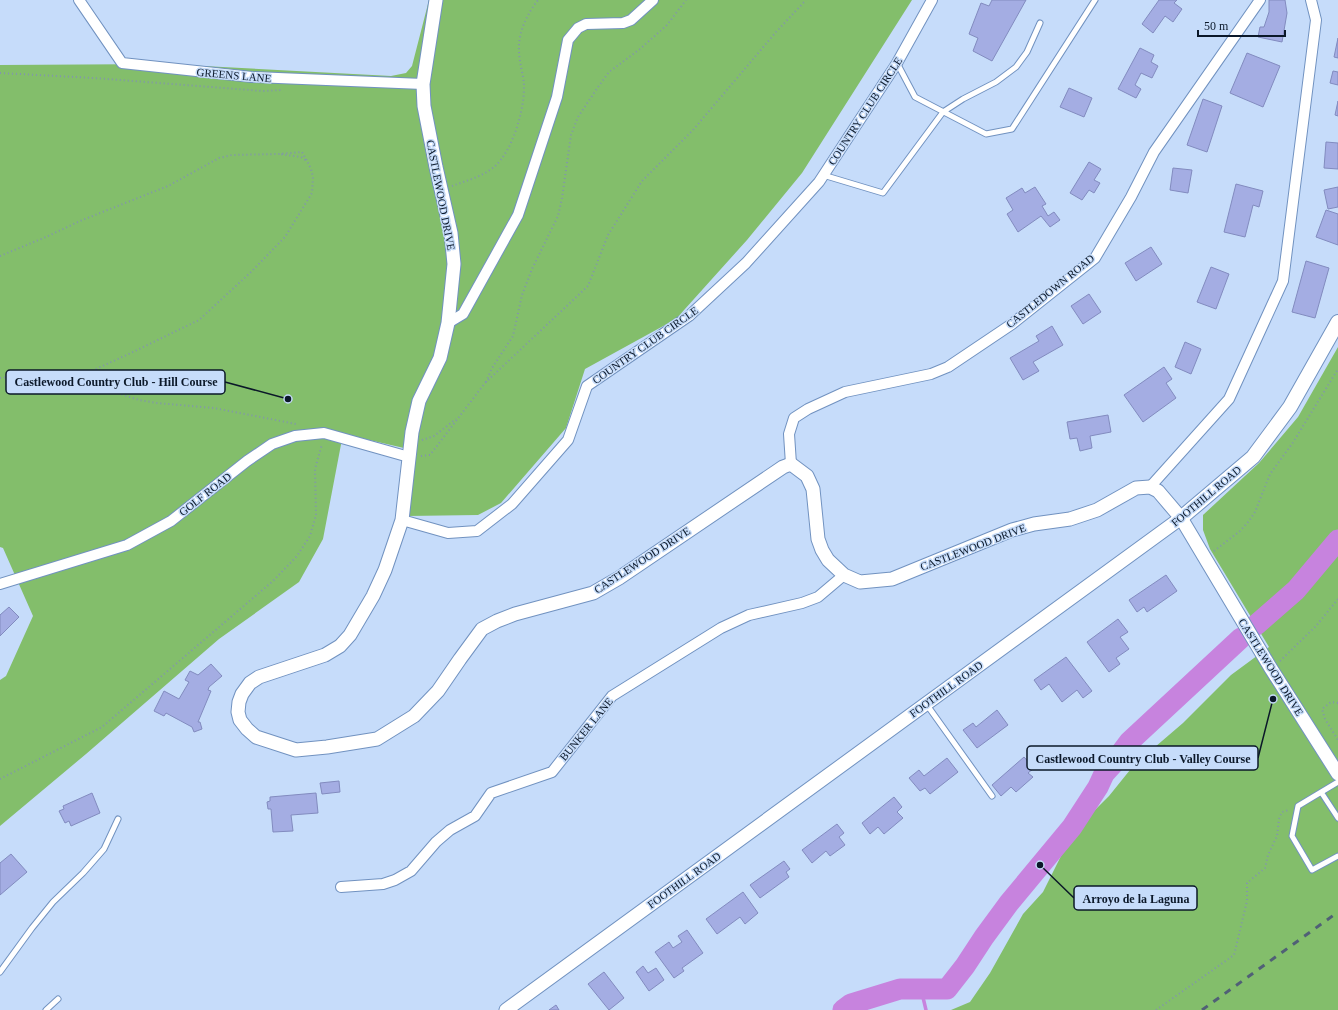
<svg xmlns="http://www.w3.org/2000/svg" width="1338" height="1010" font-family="Georgia,serif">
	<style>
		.green { fill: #83be6b }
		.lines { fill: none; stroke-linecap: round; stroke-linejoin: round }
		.stream { stroke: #c783de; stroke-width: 3.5 }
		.river { stroke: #c783de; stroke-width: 21 }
		.building { fill: #a4ade3; stroke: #828bbf }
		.service-casing { stroke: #7192c0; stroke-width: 7 }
		.minor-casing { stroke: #7192c0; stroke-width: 12 }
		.tertiary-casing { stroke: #7192c0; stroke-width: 15 }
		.secondary-casing { stroke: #7192c0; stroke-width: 16 }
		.path { stroke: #8295ae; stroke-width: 2; stroke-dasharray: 1 3; stroke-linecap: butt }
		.service { stroke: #fff; stroke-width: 5 }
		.minor { stroke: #fff; stroke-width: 10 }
		.tertiary { stroke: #fff; stroke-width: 13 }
		.secondary { stroke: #fff; stroke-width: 14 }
		.rail { stroke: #506076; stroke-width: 3; stroke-dasharray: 7 7; stroke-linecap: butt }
		.labels { text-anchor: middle; stroke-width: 3; stroke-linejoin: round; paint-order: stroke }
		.street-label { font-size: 11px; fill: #0b1829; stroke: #c6dcfa }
		.leader { fill: none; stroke: #0b1829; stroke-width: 1.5 }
		.callout-dot { fill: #0b1829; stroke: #c6dcfa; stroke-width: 1.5 }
		.callout { fill: #c6dcfa; stroke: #0b1829; stroke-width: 1.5 }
		.callout-label { font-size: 12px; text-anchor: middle; font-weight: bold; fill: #0b1829 }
	</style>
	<rect width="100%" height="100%" fill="#c6dcfa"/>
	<path class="green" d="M 429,0 L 912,0 L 802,173 L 747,240 L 676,319 L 585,369 L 566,428 L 501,503 L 478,515 L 407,516 L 417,451 L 343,434 L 323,539 L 299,582 L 219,639 L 86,754 L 0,826 L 0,680 L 6,676 L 33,616 L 3,548 L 0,547 L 0,65 L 165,64 L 391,76 L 406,73 L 412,66 Z
		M 1338,347 L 1338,1010 L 951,1010 L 970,1002 L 990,973 L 1023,914 L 1043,892 L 1069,840 L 1088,817 L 1109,796 L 1134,765 L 1183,723 L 1231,675 L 1269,647 L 1210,549 L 1203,530 L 1203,515 L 1259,463 L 1298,417 Z"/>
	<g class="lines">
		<path class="stream" d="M 921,989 L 926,1010"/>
		<path class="river" d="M 1256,625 L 1296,590 L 1338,540
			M 843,1010 L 851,1004 L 900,989 L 947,989 L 965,966 L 984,937 L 1009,903 L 1072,827 L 1098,787 L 1104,774 L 1114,763 L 1120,754 L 1129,742 L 1241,638"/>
	</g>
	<path class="building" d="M 992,0 L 1026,0 L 992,61 L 973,51 L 978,38 L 969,34 L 981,3 L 989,6 Z
		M 1159,0 L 1177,0 L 1174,3 L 1182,9 L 1173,22 L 1165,16 L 1153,33 L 1142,24 Z
		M 1269,0 L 1285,0 L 1287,13 L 1282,42 L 1258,37 L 1260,27 L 1264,27 L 1269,12 Z
		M 1338,38 L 1338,58 L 1334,57 Z
		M 1140,48 L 1154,55 L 1151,62 L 1158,66 L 1152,78 L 1141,73 L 1135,85 L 1141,89 L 1136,98 L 1118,89 Z
		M 1247,53 L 1280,66 L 1263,107 L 1230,93 Z
		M 1333,71 L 1338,72 L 1338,85 L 1330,83 Z
		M 1069,88 L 1092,98 L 1084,117 L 1060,107 Z
		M 1203,99 L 1222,106 L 1207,152 L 1187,145 Z
		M 1338,101 L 1338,116 L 1335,115 Z
		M 1326,142 L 1338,143 L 1338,169 L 1324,168 Z
		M 1089,162 L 1101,169 L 1094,180 L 1100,183 L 1094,193 L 1089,190 L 1082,200 L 1070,193 Z
		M 1173,168 L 1192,170 L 1188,193 L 1170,190 Z
		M 1236,184 L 1263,191 L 1259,207 L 1253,205 L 1245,237 L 1224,232 Z
		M 1035,187 L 1046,204 L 1042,206 L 1048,216 L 1054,212 L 1060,220 L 1050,227 L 1041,216 L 1018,232 L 1007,214 L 1013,210 L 1006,198 L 1022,188 L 1025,193 Z
		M 1338,187 L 1338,207 L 1328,209 L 1324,190 Z
		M 1326,210 L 1338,214 L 1338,245 L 1316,237 Z
		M 1151,247 L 1162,264 L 1136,281 L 1125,263 Z
		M 1306,261 L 1329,268 L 1315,318 L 1292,312 Z
		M 1211,267 L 1229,274 L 1216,309 L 1197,302 Z
		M 1089,294 L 1101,312 L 1083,324 L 1071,306 Z
		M 1052,326 L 1063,345 L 1033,362 L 1039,371 L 1023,380 L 1010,358 L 1039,341 L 1036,336 Z
		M 1185,342 L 1201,349 L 1191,374 L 1175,367 Z
		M 1164,367 L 1172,379 L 1166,383 L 1176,398 L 1143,422 L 1124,395 Z
		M 1108,415 L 1111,432 L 1090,436 L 1092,448 L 1080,451 L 1077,438 L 1070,439 L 1067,422 Z
		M 1166,575 L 1177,591 L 1147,612 L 1144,607 L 1137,612 L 1129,600 Z
		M 9,607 L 19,617 L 0,636 L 0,615 Z
		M 1118,619 L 1128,632 L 1120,637 L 1129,649 L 1116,658 L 1120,664 L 1109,672 L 1087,642 Z
		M 1066,657 L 1092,691 L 1083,698 L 1077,690 L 1062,702 L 1049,684 L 1041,690 L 1034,680 Z
		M 211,664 L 222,676 L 209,687 L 208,690 L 211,691 L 198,722 L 200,722 L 202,729 L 194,732 L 192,727 L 166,713 L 164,716 L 154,711 L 164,691 L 179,699 L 189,682 L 185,680 L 190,671 L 198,675 Z
		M 997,710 L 1008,725 L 977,748 L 963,730 L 973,723 L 976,727 Z
		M 1024,757 L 1034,768 L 1028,773 L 1033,777 L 1016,792 L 1011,787 L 1001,796 L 992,785 Z
		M 947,758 L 958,772 L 930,794 L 925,788 L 920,791 L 909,778 L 919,770 L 924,776 Z
		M 339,781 L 340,792 L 322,794 L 320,783 Z
		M 92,793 L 100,813 L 71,826 L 69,821 L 65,823 L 59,811 L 64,809 L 63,806 Z
		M 316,793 L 318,813 L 291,815 L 293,831 L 273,832 L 271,809 L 268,809 L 267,802 L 270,801 L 270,797 Z
		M 894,797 L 902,807 L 897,812 L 903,818 L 884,834 L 878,827 L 870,834 L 862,823 Z
		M 837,824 L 844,833 L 839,837 L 845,845 L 830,856 L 826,851 L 812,863 L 802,850 Z
		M 11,854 L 27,872 L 0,895 L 0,863 Z
		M 784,861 L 790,869 L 786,872 L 789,877 L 760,898 L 750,885 Z
		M 743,892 L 758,913 L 745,924 L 740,917 L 717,934 L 706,919 Z
		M 687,930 L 703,953 L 682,968 L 684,971 L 674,978 L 655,952 L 669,942 L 673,948 L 682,942 L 678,936 Z
		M 643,966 L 648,973 L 656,968 L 664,980 L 649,991 L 636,972 Z
		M 604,972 L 624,998 L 609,1010 L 588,984 Z
		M 556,1005 L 559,1010 L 549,1010 Z"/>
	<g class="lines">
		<defs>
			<path id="service" d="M 897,63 L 915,97 L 986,134 L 1012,129 L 1095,0
				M 823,175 L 883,193 L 943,112 L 963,99 L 996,82 L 1016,67 L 1027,52 L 1040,23
				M 927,705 L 992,796
				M 1338,782 L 1298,806 L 1292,836 L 1312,870 L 1338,856
				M 1321,792 L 1338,818
				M 0,972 L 32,928 L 53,902 L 83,873 L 104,849 L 118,819
				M 46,1010 L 58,999"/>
			<path id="minor" d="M 79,0 L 122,63 L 252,77 L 423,84
				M 448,323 L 463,314 L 518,215 L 557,97 L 568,40 L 578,28 L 586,24 L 623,23 L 631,20 L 653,0
				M 791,464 L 789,434 L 794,418 L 808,409 L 845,392 L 931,374 L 948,367 L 1012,324 L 1095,258 L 1131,197 L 1154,152 L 1260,0
				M 1150,487 L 1229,399 L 1283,281 L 1316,20 L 1311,0
				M 402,520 L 448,533 L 477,531 L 512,504 L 568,440 L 587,386 L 689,316 L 746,263 L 819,182 L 897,63 L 932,0
				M 0,584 L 127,545 L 171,521 L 247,461 L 272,444 L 295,436 L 324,433 L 409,457
				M 341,887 L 383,884 L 395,880 L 411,871 L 436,842 L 450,830 L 475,816 L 491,793 L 552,772 L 612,696 L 721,628 L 749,615 L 802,603 L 818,597 L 844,575"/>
			<path id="tertiary" d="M 436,0 L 423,84 L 424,106 L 436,167 L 451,233 L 454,264 L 448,323 L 440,358 L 419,401 L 412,432 L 402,520 L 385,570 L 373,596 L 350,635 L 340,646 L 325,655 L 259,677 L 250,683 L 242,694 L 239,702 L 238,712 L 240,720 L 247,729 L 256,737 L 296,750 L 327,747 L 377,739 L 414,716 L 438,691 L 460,659 L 482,629 L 497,621 L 515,614 L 593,593 L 619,578 L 783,467 L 791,464 L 807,476 L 813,489 L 818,539 L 822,550 L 828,560 L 844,575 L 860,582 L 892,579 L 1012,530 L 1034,524 L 1070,519 L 1097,510 L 1136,488 L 1150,487 L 1158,491 L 1181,518 L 1270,667 L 1338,774
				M 506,1010 L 1181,518"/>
			<path id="secondary" d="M 1181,518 L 1253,457 L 1290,407 L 1338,322"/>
		</defs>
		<use href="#service" class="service-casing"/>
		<use href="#minor" class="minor-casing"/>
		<use href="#tertiary" class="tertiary-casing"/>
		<use href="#secondary" class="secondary-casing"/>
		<path class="path" d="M 0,73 L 94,78 L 263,91 L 282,90
			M 452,186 C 465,181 482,177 494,167 C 513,151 525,108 524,84 C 523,73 519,62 519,50 C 518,33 527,14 538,0
			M 0,256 L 46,237 L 80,221 L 168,186 L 219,158 L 232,155 L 279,154 L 302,152 L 307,161 L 301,157 L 279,154
			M 0,378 L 8,377 L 74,379 L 139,400 L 157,403 L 214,408 L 296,424
			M 74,379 L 131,353 L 199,320 L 251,272 L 285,237 L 312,193 L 313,177 L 311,169 L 307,161
			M 486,382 L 492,368 L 513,336 L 522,295 L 532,269 L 558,216 L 562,198 L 571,135 L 578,117 L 598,87 L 609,72 L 640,49 L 667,25 L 686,0
			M 422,440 L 434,436 L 456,419
			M 421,456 L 430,455 L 485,383 L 588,286 L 608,235 L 642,181 L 693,130 L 776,32 L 806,0
			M 1214,551 L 1240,531 L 1249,521 L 1255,512 L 1270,474 L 1292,444 L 1338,369
			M 1280,661 L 1316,626 L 1338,599
			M 1338,703 L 1331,702 L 1322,709 L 1325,719 L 1338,740
			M 0,779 L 102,727 L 273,581 L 297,556 L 310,536 L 316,515 L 315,469 L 322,444
			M 1156,1010 L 1234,955 L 1247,901 L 1247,883 L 1265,868 L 1268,855 L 1277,836 L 1279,819 L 1282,812 L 1289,810"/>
		<use href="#service" class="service"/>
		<use href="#minor" class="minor"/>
		<use href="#tertiary" class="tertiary"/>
		<use href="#secondary" class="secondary"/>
		<path class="rail" d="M 1202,1010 L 1338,912"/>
	</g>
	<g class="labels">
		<g class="street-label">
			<text transform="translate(234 75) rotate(5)" y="4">GREENS LANE</text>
			<text transform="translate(865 111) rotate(-57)" y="4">COUNTRY CLUB CIRCLE</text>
			<text transform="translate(441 195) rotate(79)" y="4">CASTLEWOOD DRIVE</text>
			<text transform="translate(1050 291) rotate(-39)" y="4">CASTLEDOWN ROAD</text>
			<text transform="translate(645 345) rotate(-35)" y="4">COUNTRY CLUB CIRCLE</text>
			<text transform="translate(205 494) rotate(-38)" y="4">GOLF ROAD</text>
			<text transform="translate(1206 496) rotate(-40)" y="4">FOOTHILL ROAD</text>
			<text transform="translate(973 547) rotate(-21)" y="4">CASTLEWOOD DRIVE</text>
			<text transform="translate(642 560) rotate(-33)" y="4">CASTLEWOOD DRIVE</text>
			<text transform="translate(1271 667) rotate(58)" y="4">CASTLEWOOD DRIVE</text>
			<text transform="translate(946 689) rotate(-36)" y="4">FOOTHILL ROAD</text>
			<text transform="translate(586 729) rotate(-51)" y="4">BUNKER LANE</text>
			<text transform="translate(684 880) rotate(-36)" y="4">FOOTHILL ROAD</text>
		</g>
	</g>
	<path class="leader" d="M288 399L225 382M1273 699L1258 758M1040 865L1074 898"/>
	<g class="callout-dot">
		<circle cx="288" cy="399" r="4"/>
		<circle cx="1273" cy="699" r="4"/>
		<circle cx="1040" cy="865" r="4"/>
	</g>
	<g class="callout">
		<rect x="6" y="370" width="219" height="24" rx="4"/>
		<rect x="1027" y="746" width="231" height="24" rx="4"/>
		<rect x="1074" y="886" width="123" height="24" rx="4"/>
	</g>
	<g class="callout-label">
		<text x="116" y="386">Castlewood Country Club - Hill Course</text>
		<text x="1143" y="763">Castlewood Country Club - Valley Course</text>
		<text x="1136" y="903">Arroyo de la Laguna</text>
	</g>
	<path d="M1198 30v6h87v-6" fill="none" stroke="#0b1829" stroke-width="2"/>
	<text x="1204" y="30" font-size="12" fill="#0b1829" stroke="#c6dcfa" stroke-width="3" paint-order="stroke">50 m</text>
</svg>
